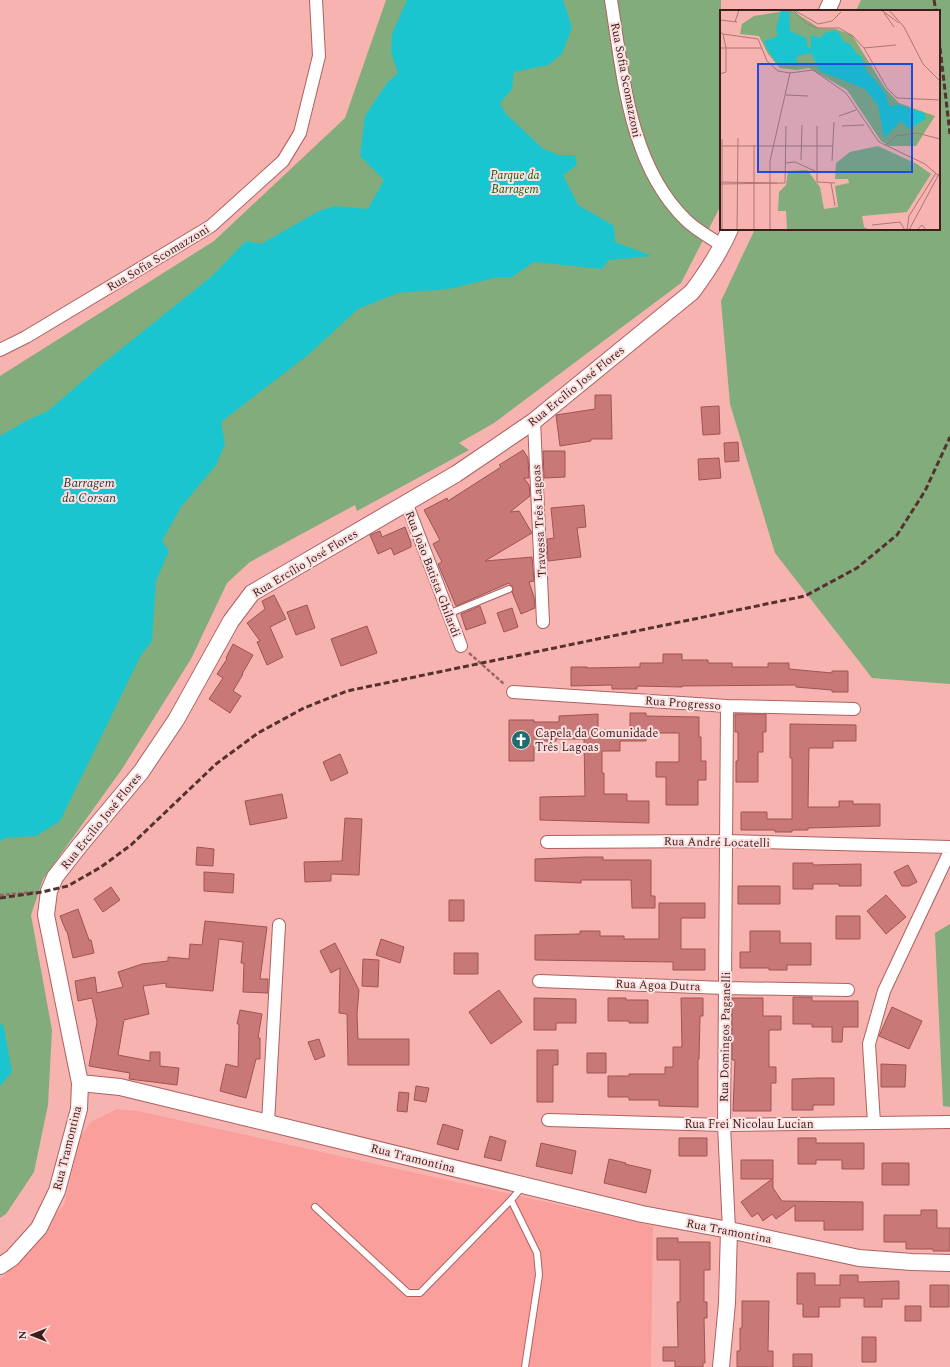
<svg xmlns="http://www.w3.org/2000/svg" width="950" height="1367" font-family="Spectral,serif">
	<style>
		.built { fill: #fb9f9c }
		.green { fill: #82ac7c }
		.water { fill: #1bc5cf }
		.building { fill: #c87876; stroke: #9f5453 }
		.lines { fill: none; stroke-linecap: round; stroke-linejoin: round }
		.service-casing { stroke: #ae6160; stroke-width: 8 }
		.minor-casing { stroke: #ae6160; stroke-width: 14 }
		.tertiary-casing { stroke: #ae6160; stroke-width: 18 }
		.path { stroke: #986765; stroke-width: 2.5; stroke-dasharray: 4 2; stroke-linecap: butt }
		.service { stroke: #fff; stroke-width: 6 }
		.minor { stroke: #fff; stroke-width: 12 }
		.tertiary { stroke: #fff; stroke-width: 16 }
		.rail { stroke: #563130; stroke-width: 3; stroke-dasharray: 6 3; stroke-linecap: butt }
		.labels { text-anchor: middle; stroke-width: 4; stroke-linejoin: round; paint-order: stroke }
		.street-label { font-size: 12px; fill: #3e1e1d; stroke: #fbe0df }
		.park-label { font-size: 12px; font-style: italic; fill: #185a10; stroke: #fbe0df }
		.poi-label { font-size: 12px; fill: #3e1e1d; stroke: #fbe0df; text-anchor: start }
		.water-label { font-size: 13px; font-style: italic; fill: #263e40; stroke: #fbe0df }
		.inset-road { fill: none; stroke: #ad7775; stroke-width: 1 }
		.view { fill: #1d4ed8; fill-opacity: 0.15; stroke: #1d4ed8; stroke-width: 2 }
		.inset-edge { fill: none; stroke: #3e1e1d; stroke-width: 2 }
	</style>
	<rect width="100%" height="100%" fill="#f7b3b0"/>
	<path class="built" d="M 117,1109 L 138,1111 L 653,1226 L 651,1367 L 0,1367 L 0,1279 L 3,1277 L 64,1205 L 80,1137 L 91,1122 Z"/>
	<path class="green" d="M 386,0 L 721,0 L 721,205 L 681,283 L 494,423 L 459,443 L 469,450 L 357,511 L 355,505 L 250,562 L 227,583 L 191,659 L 122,769 L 43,879 L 31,915 L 52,1030 L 48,1105 L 34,1172 L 6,1214 L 0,1218 L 0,376 L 214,241 L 345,118 Z
		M 861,0 L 950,0 L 950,684 L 872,678 L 775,553 L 730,404 L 721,301 L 755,229 L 939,229 L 939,11 L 856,11 Z
		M 950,924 L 950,1107 L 943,1106 L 935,933 Z"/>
	<path class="water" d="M 407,0 L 563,0 L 572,27 L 562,54 L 548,65 L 514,72 L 512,89 L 500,103 L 505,113 L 542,148 L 558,155 L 575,155 L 577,165 L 563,175 L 578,205 L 614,226 L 615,242 L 652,256 L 609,260 L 602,269 L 534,262 L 512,277 L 498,277 L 449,289 L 398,293 L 358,309 L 308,355 L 221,422 L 225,444 L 216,465 L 181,507 L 162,541 L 169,551 L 156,581 L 152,641 L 141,655 L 60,821 L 36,836 L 4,838 L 0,842 L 0,436 L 28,420 L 48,411 L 101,365 L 211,277 L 246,241 L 261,244 L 319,211 L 335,206 L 368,209 L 384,180 L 360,156 L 365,116 L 387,83 L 398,73 L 391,52 L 392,34 Z
		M 3,1024 L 12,1072 L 0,1086 L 0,1025 Z"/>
	<path class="building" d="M 595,395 L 611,395 L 612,439 L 591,439 L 591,441 L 560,446 L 556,415 L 595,409 Z
		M 719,406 L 720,434 L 703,435 L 701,407 Z
		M 738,442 L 739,461 L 725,462 L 724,443 Z
		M 523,450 L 528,458 L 529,478 L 524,478 L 529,485 L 530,496 L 510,512 L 519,511 L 532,533 L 485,561 L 532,557 L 534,581 L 529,582 L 534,597 L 535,608 L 521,614 L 512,592 L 513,588 L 509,583 L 456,606 L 438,564 L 442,562 L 433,544 L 440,540 L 424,510 L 447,498 L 448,501 L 501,467 L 499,465 Z
		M 543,451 L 565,451 L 565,477 L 544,478 Z
		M 719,458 L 721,478 L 699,480 L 698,459 Z
		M 584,505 L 586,527 L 577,528 L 581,557 L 548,561 L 547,539 L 554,538 L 551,508 Z
		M 405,527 L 411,543 L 411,547 L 394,555 L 391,548 L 378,554 L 370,535 L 380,531 L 382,537 Z
		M 274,595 L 286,619 L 270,627 L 283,657 L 267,665 L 257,642 L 260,641 L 247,623 L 265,609 L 262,601 Z
		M 307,605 L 315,628 L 296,635 L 287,612 Z
		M 480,606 L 486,623 L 466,630 L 461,614 Z
		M 512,608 L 518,627 L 504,632 L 497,613 Z
		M 367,626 L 377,653 L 341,666 L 331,639 Z
		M 233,644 L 253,655 L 242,674 L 243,674 L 233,691 L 241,696 L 230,713 L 209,699 L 223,678 L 217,674 L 227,659 L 226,658 Z
		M 663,654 L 682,654 L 682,660 L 708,660 L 708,663 L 732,663 L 732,667 L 768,667 L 768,663 L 789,663 L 789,669 L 832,673 L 832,671 L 848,671 L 848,692 L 832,692 L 832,690 L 796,687 L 796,685 L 682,686 L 682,687 L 637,686 L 637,689 L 612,689 L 612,685 L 571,686 L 571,667 L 587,667 L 587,668 L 640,667 L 640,663 L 663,663 Z
		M 630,713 L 646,713 L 646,716 L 699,717 L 699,737 L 701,737 L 701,761 L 706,761 L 706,780 L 698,780 L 698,805 L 666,805 L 666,777 L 656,777 L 656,762 L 679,762 L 679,733 L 646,733 L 646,741 L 620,741 L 620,751 L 602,751 L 602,773 L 604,773 L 604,794 L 627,794 L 627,801 L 649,801 L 649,823 L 540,820 L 540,797 L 585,796 L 584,739 L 556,739 L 556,741 L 534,741 L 534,761 L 509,761 L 509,720 L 534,720 L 534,722 L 559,722 L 559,716 L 598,714 L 598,730 L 630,730 Z
		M 735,714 L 766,714 L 766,732 L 763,732 L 763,752 L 758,752 L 758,782 L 736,782 L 736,761 L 738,761 L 738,732 L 735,732 Z
		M 790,724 L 856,725 L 856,741 L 833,741 L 833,748 L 809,748 L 808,807 L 839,807 L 839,801 L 853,801 L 853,804 L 880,804 L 880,826 L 808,828 L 808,830 L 792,830 L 792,832 L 775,832 L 775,830 L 741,830 L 741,812 L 767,812 L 767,819 L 792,819 L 792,758 L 790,758 Z
		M 340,754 L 348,773 L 331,781 L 323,762 Z
		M 282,794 L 287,818 L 250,825 L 245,801 Z
		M 345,818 L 362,819 L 359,875 L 331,874 L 331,881 L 305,882 L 304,862 L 342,861 Z
		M 197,847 L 214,849 L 213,866 L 196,865 Z
		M 585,857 L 603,857 L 603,860 L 651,860 L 651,896 L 655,896 L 655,908 L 632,908 L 631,880 L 581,880 L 581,883 L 535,881 L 535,859 Z
		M 793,863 L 813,863 L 813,865 L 861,864 L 861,886 L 839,886 L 839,884 L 813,884 L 813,889 L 793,889 Z
		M 908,865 L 917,882 L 909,886 L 902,886 L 894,872 Z
		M 204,872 L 234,874 L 233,893 L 204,891 Z
		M 738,886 L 780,886 L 780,904 L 738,904 Z
		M 111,887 L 120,900 L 103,912 L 94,899 Z
		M 886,895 L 906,917 L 886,934 L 867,911 Z
		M 449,900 L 464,900 L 464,921 L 449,921 Z
		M 659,903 L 705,903 L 705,918 L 681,918 L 681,949 L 705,949 L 705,970 L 673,970 L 673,962 L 535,960 L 535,935 L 580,934 L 580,931 L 600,931 L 600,936 L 624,936 L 624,939 L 659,939 Z
		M 78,909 L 89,940 L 91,940 L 94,953 L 73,958 L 67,931 L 66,931 L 60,916 Z
		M 836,916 L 860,916 L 860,939 L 836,939 Z
		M 205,921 L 267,927 L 260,979 L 268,979 L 268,993 L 243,992 L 244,963 L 241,963 L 243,942 L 219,939 L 213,991 L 166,987 L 166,983 L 143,986 L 149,1014 L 124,1020 L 118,1055 L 150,1061 L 150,1052 L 160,1052 L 160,1066 L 179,1068 L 177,1085 L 129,1079 L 130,1073 L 89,1066 L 97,1022 L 92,998 L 78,1001 L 75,981 L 95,977 L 97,993 L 123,987 L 118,972 L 142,964 L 168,961 L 168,957 L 189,959 L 190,944 L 202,945 Z
		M 750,931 L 780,931 L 780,943 L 811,943 L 811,965 L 787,965 L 787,970 L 769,970 L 769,968 L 740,968 L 740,952 L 750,952 Z
		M 381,939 L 404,947 L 400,963 L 376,955 Z
		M 335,943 L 359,990 L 357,1014 L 358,1039 L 409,1039 L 409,1065 L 348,1065 L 347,1014 L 339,1013 L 340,968 L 331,973 L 320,951 Z
		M 454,953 L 478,953 L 478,974 L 454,974 Z
		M 363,959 L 379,960 L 378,987 L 362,986 Z
		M 499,990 L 522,1022 L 491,1044 L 469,1012 Z
		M 793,997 L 812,997 L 812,1001 L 858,1001 L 858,1027 L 843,1027 L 842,1042 L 832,1042 L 832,1027 L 812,1027 L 812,1024 L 793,1024 Z
		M 534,998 L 576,999 L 576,1023 L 556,1023 L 556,1030 L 534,1030 Z
		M 608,998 L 626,998 L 626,1000 L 648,1000 L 648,1023 L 629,1023 L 629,1021 L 608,1021 Z
		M 681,998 L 703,998 L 703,1016 L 700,1016 L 699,1059 L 698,1059 L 698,1107 L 659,1106 L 659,1100 L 629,1100 L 629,1097 L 608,1097 L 608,1076 L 629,1076 L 629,1074 L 665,1074 L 665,1067 L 673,1067 L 673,1047 L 682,1047 Z
		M 732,998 L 763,998 L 763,1016 L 781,1016 L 781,1030 L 769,1030 L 769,1067 L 776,1067 L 776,1083 L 771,1083 L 771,1111 L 733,1111 L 735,1060 L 732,1060 Z
		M 892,1007 L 922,1021 L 909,1049 L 879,1036 Z
		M 240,1010 L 262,1014 L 258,1038 L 260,1038 L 260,1059 L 256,1059 L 246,1098 L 220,1091 L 226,1064 L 238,1067 L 239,1024 L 237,1024 Z
		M 319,1039 L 325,1056 L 315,1060 L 308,1042 Z
		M 537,1050 L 558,1050 L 558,1065 L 553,1065 L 553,1102 L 537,1102 Z
		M 587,1053 L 606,1053 L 606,1073 L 587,1073 Z
		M 881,1064 L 906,1065 L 905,1087 L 881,1087 Z
		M 817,1078 L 834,1078 L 834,1105 L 813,1105 L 813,1110 L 792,1110 L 792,1079 Z
		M 416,1086 L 429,1088 L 426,1102 L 414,1100 Z
		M 399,1092 L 409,1093 L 407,1112 L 397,1111 Z
		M 443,1124 L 463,1130 L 458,1150 L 437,1144 Z
		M 490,1136 L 506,1141 L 501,1161 L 484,1157 Z
		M 679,1138 L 707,1138 L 707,1156 L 679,1156 Z
		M 798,1138 L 816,1138 L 816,1143 L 864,1143 L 864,1169 L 842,1169 L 842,1160 L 816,1160 L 816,1164 L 798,1164 Z
		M 541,1143 L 576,1151 L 572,1174 L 536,1166 Z
		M 609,1159 L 626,1163 L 625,1164 L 651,1170 L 646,1193 L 604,1183 Z
		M 741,1160 L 773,1160 L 773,1188 L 782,1201 L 863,1202 L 863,1230 L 824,1230 L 824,1221 L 795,1221 L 795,1205 L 776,1219 L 772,1214 L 763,1221 L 758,1213 L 752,1217 L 741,1202 L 772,1179 L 741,1179 Z
		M 882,1163 L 909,1163 L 909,1185 L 882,1185 Z
		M 921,1210 L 937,1210 L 937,1228 L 950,1228 L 950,1251 L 933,1251 L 933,1249 L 906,1249 L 906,1242 L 884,1242 L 884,1215 L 921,1215 Z
		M 657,1238 L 678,1238 L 678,1242 L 710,1242 L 710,1270 L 704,1270 L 704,1302 L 707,1302 L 707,1318 L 704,1318 L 705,1363 L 703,1363 L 703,1367 L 675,1367 L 675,1361 L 663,1361 L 663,1347 L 678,1347 L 677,1302 L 680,1302 L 680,1260 L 657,1260 Z
		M 797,1273 L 815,1273 L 815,1285 L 840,1285 L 840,1275 L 858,1275 L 858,1282 L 899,1281 L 899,1299 L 882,1299 L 882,1307 L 864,1307 L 864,1298 L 840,1298 L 840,1307 L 819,1307 L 819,1317 L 803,1317 L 803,1304 L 797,1304 Z
		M 930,1285 L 949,1285 L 949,1307 L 930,1307 Z
		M 742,1301 L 769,1301 L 768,1351 L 773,1351 L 773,1367 L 737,1367 L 737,1351 L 740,1351 L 740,1328 L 742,1328 Z
		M 905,1306 L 921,1306 L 921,1321 L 905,1321 Z
		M 862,1337 L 876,1337 L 876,1362 L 862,1362 Z
		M 793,1354 L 812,1354 L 812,1367 L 793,1367 Z"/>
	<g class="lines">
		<defs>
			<path id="service" d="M 448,614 L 509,589
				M 511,1200 L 537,1253 L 539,1275 L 525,1367
				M 315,1207 L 408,1293 L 420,1293 L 511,1200 L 523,1186"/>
			<path id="minor" d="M 611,0 C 623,74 629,165 686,220 C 696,230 711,238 723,246
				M 0,350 L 26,337 L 211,226 L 283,161 L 300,133 L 319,56 L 316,0
				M 534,421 L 543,622
				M 406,502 L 461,646
				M 513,692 L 727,706 L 854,709
				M 727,706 L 724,1125 L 729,1230
				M 547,842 L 726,841 L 950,847
				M 539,981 L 725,988 L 848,990
				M 548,1120 L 724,1125 L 950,1122
				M 268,1123 L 279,925
				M 874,1123 L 869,1044 L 884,991 L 950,851"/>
			<path id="tertiary" d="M 827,11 L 832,0
				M 80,1083 L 120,1087 L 642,1214 L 729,1230 L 859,1258 L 912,1262 L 950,1263
				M 0,1266 L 12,1258 L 39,1228 L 57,1191 L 79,1109 L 80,1083 L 46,915 L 49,891 L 55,877 L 80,845 L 141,772 L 176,720 L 231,621 L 252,593 L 456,474 L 534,421 L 692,292 C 707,272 720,252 730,229
				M 721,1367 L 727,1303 L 729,1230"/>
		</defs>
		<use href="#service" class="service-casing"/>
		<use href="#minor" class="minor-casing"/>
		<use href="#tertiary" class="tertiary-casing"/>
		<path class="path" d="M 469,653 L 504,684
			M 0,895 L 35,892"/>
		<use href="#service" class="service"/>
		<use href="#minor" class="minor"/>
		<use href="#tertiary" class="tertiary"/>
		<path class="rail" d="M 934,0 L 936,11
			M 939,39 L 950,134
			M 0,898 L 42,892 L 68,886 L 101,867 L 131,845 L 216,764 L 258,733 L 304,708 L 347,691 L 805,596 L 857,568 L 897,535 L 925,491 L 950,437"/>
	</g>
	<defs>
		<symbol id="church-disc" viewBox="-11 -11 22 22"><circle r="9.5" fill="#206c71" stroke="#fbe0df"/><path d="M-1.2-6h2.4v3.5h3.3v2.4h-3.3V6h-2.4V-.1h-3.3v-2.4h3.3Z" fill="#fff"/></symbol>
	</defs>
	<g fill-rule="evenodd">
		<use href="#church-disc" x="510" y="729" width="22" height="22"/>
	</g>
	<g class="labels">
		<g class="street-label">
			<text transform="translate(626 80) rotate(79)" y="4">Rua Sofia Scomazzoni</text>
			<text transform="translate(158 258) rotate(-31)" y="4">Rua Sofia Scomazzoni</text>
			<text transform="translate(576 386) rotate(-39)" y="4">Rua Ercílio José Flores</text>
			<text transform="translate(539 521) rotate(-93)" y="4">Travessa Três Lagoas</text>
			<text transform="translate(305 563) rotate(-31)" y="4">Rua Ercílio José Flores</text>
			<text transform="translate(433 574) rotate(69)" y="4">Rua João Batista Ghilardi</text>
			<text transform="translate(683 703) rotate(4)" y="4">Rua Progresso</text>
			<text transform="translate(101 821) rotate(-51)" y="4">Rua Ercílio José Flores</text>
			<text transform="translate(717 842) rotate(1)" y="4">Rua André Locatelli</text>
			<text transform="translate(658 985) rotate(2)" y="4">Rua Agoa Dutra</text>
			<text transform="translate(725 1037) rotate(-89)" y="4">Rua Domingos Paganelli</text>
			<text x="749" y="1128">Rua Frei Nicolau Lucian</text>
			<text transform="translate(67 1148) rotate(-76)" y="4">Rua Tramontina</text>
			<text transform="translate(413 1158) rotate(14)" y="4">Rua Tramontina</text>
			<text transform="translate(729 1231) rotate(11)" y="4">Rua Tramontina</text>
		</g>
		<g class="park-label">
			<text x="515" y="179">Parque da<tspan x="515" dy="14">Barragem</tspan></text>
		</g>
		<g class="poi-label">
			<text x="535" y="737">Capela da Comunidade<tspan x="535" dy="14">Três Lagoas</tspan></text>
		</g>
		<g class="water-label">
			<text x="89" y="487">Barragem<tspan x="89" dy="15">da Corsan</tspan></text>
		</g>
	</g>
	<g transform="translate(720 10)">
		<rect width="220" height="220" fill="#f7b3b0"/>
		<path d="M 71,0 L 99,18 L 116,19 L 132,25 L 165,78 L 179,93 L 215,106 L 196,136 L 169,136 L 161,131 L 127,80 L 89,58 L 76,60 L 60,58 L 48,44 L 39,26 L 20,24 L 22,14 L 34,6 ZM 158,136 L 197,154 L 211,164 L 187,202 L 142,206 L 144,217 L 150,220 L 67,220 L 66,201 L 58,201 L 59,182 L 66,175 L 68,161 L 87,160 L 100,177 L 104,199 L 118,197 L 115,176 L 129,173 L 128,169 L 115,169 L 116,153 L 130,142 Z" fill="#82ac7c"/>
		<path d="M 61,0 L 69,0 L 70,21 L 86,28 L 88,38 L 91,38 L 91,25 L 100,28 L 105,23 L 117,20 L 124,32 L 129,33 L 137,44 L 141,46 L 146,60 L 165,82 L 169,96 L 179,95 L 204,103 L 206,109 L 189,119 L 181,111 L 164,128 L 158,95 L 145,79 L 100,61 L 91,43 L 77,46 L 77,55 L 56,52 L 47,39 L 44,31 L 58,26 L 56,19 Z" fill="#1bc5cf"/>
		<path class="inset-road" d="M 74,0 L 98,14 L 112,11 L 121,2M 161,0 L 179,13M 169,0 L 184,17 L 203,54 L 220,71M 74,1 L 87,14 L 98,18 L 119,18 L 133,26 L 144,38 L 167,78 L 177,88 L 220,90M 164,3 L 174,17M 0,10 L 17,12M 15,12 L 19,0M 0,22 L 3,24 L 6,38 L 6,62 L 0,64M 3,24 L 38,29 L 47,51 L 58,61 L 70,63 L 93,60 L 126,83 L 159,132 L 205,154 L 220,167M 0,38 L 42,38M 144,38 L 176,35M 66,85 L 88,86M 119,106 L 136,100M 97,116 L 97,172 L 115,173M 122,116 L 144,115M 0,136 L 113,136M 165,136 L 176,126 L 197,123 L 220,129M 81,150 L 82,115M 112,151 L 114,112M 66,153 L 75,152 L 97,162M 0,172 L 57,173M 65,173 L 66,116M 111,173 L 115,196M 0,174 L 65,173M 152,215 L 180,212 L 185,220M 2,220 L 2,129M 17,220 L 18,128M 34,220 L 34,135M 50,220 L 50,151 L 70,63M 187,220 L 189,206 L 216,163M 189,220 L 220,162M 197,220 L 202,215 L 206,220"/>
		<path class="view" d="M 38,54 L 192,54 L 192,162 L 38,162 Z"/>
		<rect width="220" height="220" class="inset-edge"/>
	</g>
	<g transform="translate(32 1335) rotate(270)" stroke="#fbe0df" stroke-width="3" paint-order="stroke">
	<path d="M0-3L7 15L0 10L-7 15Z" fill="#3e1e1d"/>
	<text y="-6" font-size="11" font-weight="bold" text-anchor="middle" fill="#3e1e1d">N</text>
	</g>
</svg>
